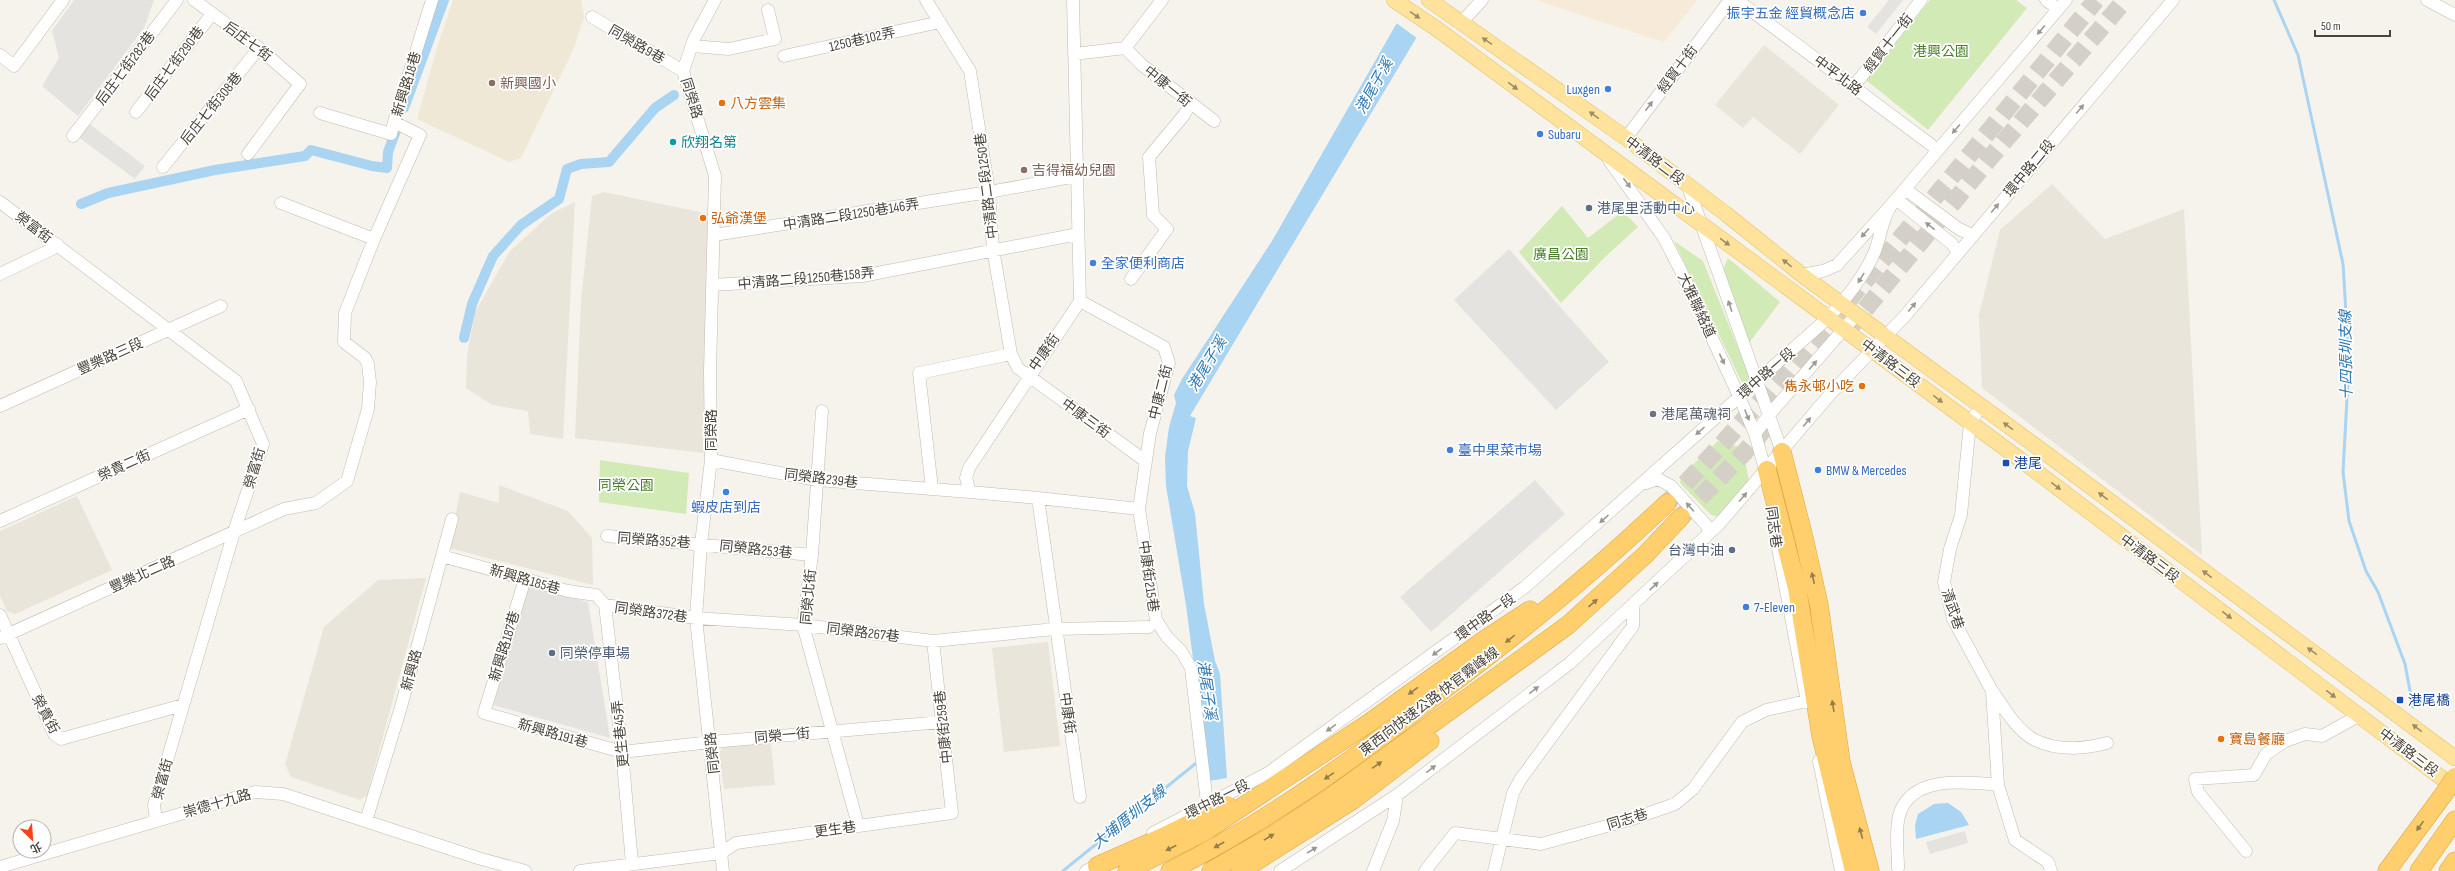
<svg xmlns="http://www.w3.org/2000/svg" width="2455" height="871" font-family="'Sofia Sans Condensed','Noto Sans TC',sans-serif">
	<style>
		.residential { fill: #eae5da }
		.commercial { fill: #f7ead8 }
		.education { fill: #efe8d6 }
		.green { fill: #d2eab5 }
		.parking { fill: #e5e3e0 }
		.water { fill: #a9d4f2 }
		.pier { fill: #f6f3ec }
		.lines { fill: none; stroke-linecap: round; stroke-linejoin: round }
		.stream { stroke: #a9d4f2; stroke-width: 3 }
		.canal { stroke: #a9d4f2; stroke-width: 10 }
		.highway-tunnel { stroke: #d4d0c8; stroke-width: 18; stroke-dasharray: 18 9; stroke-linecap: butt }
		.minor-casing { stroke: #c2bbae; stroke-width: 13 }
		.major-casing { stroke: #e6c16a; stroke-width: 16 }
		.highway-casing { stroke: #e0a43c; stroke-width: 19 }
		.minor { stroke: #fff; stroke-width: 12 }
		.major { stroke: #ffe39c; stroke-width: 15 }
		.highway { stroke: #ffcf6e; stroke-width: 18 }
		.highway-bridge-casing { stroke: #e0a43c; stroke-width: 19; stroke-linecap: butt }
		.highway-bridge { stroke: #ffcf6e; stroke-width: 18 }
		.oneway { fill: #9c8c66 }
		.oneway2 { fill: #9c9892 }
		.oneway3 { fill: #937c4e }
		.shop-dot { fill: #3f7fe0; stroke: #fff; stroke-width: 1.5 }
		.education-dot { fill: #8d6e63; stroke: #fff; stroke-width: 1.5 }
		.food-dot { fill: #e8710a; stroke: #fff; stroke-width: 1.5 }
		.culture-dot { fill: #0f9aa8; stroke: #fff; stroke-width: 1.5 }
		.service-dot { fill: #5c6f8a; stroke: #fff; stroke-width: 1.5 }
		.worship-dot { fill: #6b7280; stroke: #fff; stroke-width: 1.5 }
		.transit-dot { fill: #1a4fb4; stroke: #fff; stroke-width: 1.5 }
		.labels { text-anchor: middle; stroke-width: 3.5; stroke-linejoin: round; paint-order: stroke }
		.shop-label { font-size: 14px; fill: #366cbe; stroke: #fff; text-anchor: start }
		.street-label { font-size: 14px; fill: #4b4439; stroke: #fff }
		.park-label { font-size: 14px; fill: #4a7f2a; stroke: #fff }
		.education-label { font-size: 14px; fill: #785e54; stroke: #fff; text-anchor: start }
		.food-label { font-size: 14px; fill: #c56008; stroke: #fff; text-anchor: start }
		.culture-label { font-size: 14px; fill: #0d838f; stroke: #fff; text-anchor: start }
		.service-label { font-size: 14px; fill: #4e5e75; stroke: #fff; text-anchor: start }
		.worship-label { font-size: 14px; fill: #5b616d; stroke: #fff; text-anchor: start }
		.transit-label { font-size: 14px; fill: #164399; stroke: #fff; text-anchor: start }
		.water-label { font-size: 15px; font-style: italic; fill: #2e7ab2; stroke: #fff }
	</style>
	<rect width="100%" height="100%" fill="#f6f3ec"/>
	<path class="residential" d="M 1764,45 L 1839,105 L 1800,154 L 1753,117 L 1743,128 L 1715,105 Z
		M 2052,184 L 2105,239 L 2184,209 L 2202,555 L 1982,388 L 1979,315 L 2000,230 Z
		M 604,192 L 709,214 L 704,453 L 575,438 L 581,301 L 592,196 Z
		M 575,202 L 563,439 L 530,434 L 528,411 L 492,405 L 466,388 L 467,356 L 475,312 L 510,251 L 552,213 Z
		M 499,485 L 568,511 L 592,538 L 593,585 L 449,548 L 460,492 L 499,503 Z
		M 77,496 L 112,570 L 15,614 L 7,611 L 0,596 L 0,531 Z
		M 426,578 L 367,795 L 360,800 L 291,777 L 285,764 L 324,627 L 378,580 Z
		M 1048,642 L 1060,746 L 1004,752 L 992,648 Z
		M 771,743 L 775,785 L 724,789 L 719,753 L 723,747 Z"/>
	<path class="commercial" d="M 1535,0 L 1697,0 L 1664,42 Z"/>
	<path class="education" d="M 453,0 L 581,0 L 584,17 L 574,48 L 521,158 L 509,162 L 417,119 L 437,48 Z"/>
	<path class="green" d="M 1930,0 L 2016,0 L 2027,8 L 1928,130 L 1866,80 Z
		M 1562,206 L 1588,238 L 1623,211 L 1638,227 L 1605,257 L 1561,303 L 1519,252 Z
		M 1674,241 L 1703,261 L 1752,383 L 1745,389 Z
		M 1728,258 L 1780,302 L 1749,343 L 1723,270 Z
		M 1718,441 L 1743,448 L 1749,482 L 1719,517 L 1711,515 L 1680,483 L 1681,476 Z
		M 600,460 L 689,473 L 686,514 L 599,502 Z"/>
	<path class="parking" d="M 74,0 L 154,0 L 144,28 L 78,116 L 42,86 L 59,58 L 52,31 Z
		M 1889,0 L 1903,0 L 1876,34 L 1867,27 Z
		M 87,122 L 145,166 L 135,179 L 77,136 Z
		M 1509,249 L 1609,362 L 1556,410 L 1454,300 Z
		M 1535,480 L 1565,514 L 1431,632 L 1400,597 Z
		M 525,584 L 588,602 L 610,738 L 493,705 Z
		M 1965,831 L 1968,843 L 1930,854 L 1926,842 Z"/>
	<path class="water" d="M 1398,21 L 1418,35 L 1190,416 L 1196,418 L 1188,451 L 1187,486 L 1195,513 L 1204,604 L 1215,661 L 1220,674 L 1227,778 L 1209,781 L 1186,605 L 1166,486 L 1165,457 L 1169,427 L 1176,403 L 1174,395 L 1182,379 L 1272,241 Z
		M 1948,803 L 1961,812 L 1969,825 L 1916,839 L 1915,825 L 1918,814 L 1934,804 Z"/>
	<path class="pier" d="M 1409,0 L 1450,0 L 1418,39 L 1395,22 Z"/>
	<g class="lines">
		<path class="stream" d="M 2274,0 L 2298,55 L 2343,264 L 2349,362 L 2343,472 L 2349,521 L 2366,571 L 2378,592 L 2405,664 L 2413,707
			M 1063,871 L 1195,764"/>
		<path class="canal" d="M 404,108 L 444,0
			M 81,204 L 108,193 L 215,170 L 305,156 L 311,150 L 372,166 L 387,168 L 388,152 L 397,128
			M 464,338 L 472,304 L 493,256 L 521,225 L 559,199 L 567,169 L 581,164 L 609,162 L 655,108 L 674,95"/>
		<path class="highway-tunnel" d="M 1848,330 L 1989,159 L 2125,0
			M 1667,503 C 1819,343 1956,171 2096,0
			M 1681,517 L 1743,454 L 1767,426"/>
		<defs>
			<path id="minor" d="M 194,0 L 259,48 L 300,84 L 248,154
				M 715,0 L 694,39 L 683,71 L 715,176 L 710,371 L 711,460 L 701,544 L 696,618 L 723,871
				M 926,0 L 970,71 L 989,192 L 993,249 L 1011,354 L 1018,368 L 1144,460
				M 1073,0 L 1080,301 L 969,468 L 966,478 L 970,492 L 1038,498 L 1080,797
				M 1737,0 L 1938,150
				M 2046,0 L 2058,9
				M 2427,0 L 2455,15
				M 592,17 L 683,71
				M 1461,23 L 1482,0
				M 692,46 L 729,49 L 775,39 L 768,10
				M 1125,48 L 1142,65 L 1214,121
				M 1074,54 L 1125,48 L 1162,0
				M 0,55 L 14,66 L 63,0
				M 784,56 L 940,22
				M 1854,86 L 1921,0
				M 136,112 L 212,14
				M 320,113 L 391,134 L 394,122
				M 73,136 L 177,0
				M 1626,138 L 1730,0
				M 1609,160 L 1664,238 L 1681,271 L 1739,396 L 1755,434 L 1767,476
				M 163,167 L 259,48
				M 1687,184 L 1782,452
				M 1905,189 L 1959,229 L 1972,235
				M 1896,199 L 1951,243 L 1958,252
				M 0,202 L 236,381 L 263,444 L 234,532 L 154,805 L 156,820
				M 281,203 L 374,239
				M 714,235 L 989,192 L 1077,176
				M 0,274 L 52,249 L 57,244
				M 1802,275 L 1823,271 L 1837,265 L 1892,204 L 2066,0
				M 1131,279 L 1167,229 L 1153,215 L 1149,157 L 1184,115 L 1190,104
				M 712,285 L 862,276 L 1078,234
				M 1080,301 L 1164,347 L 1169,363 L 1150,433 L 1139,509 L 1156,620 L 1167,637 L 1181,651 L 1191,668 L 1207,803
				M 0,406 L 221,306
				M 1981,406 L 1970,423 L 1961,515 L 1950,549 L 1944,582 L 1953,619 L 1992,691 L 1998,785 L 2015,840 L 2048,862 L 2051,871
				M 822,411 L 812,555 L 803,625 L 858,825
				M 1755,434 L 1769,415 L 1856,315
				M 711,460 L 817,480 L 932,489
				M 1646,483 L 1658,479 L 1671,486 L 1708,527 L 1708,533 L 1705,538
				M 970,492 L 932,489 L 919,373 L 1011,354
				M 1038,498 L 1139,509
				M 1772,516 L 1807,702
				M 0,521 L 249,409
				M 607,536 L 812,555
				M 442,556 L 568,591 L 596,595 L 605,605
				M 525,579 L 484,713 L 622,752 L 711,742 L 942,722
				M 605,605 L 696,618 L 803,625 L 933,641 L 1055,629 L 1149,627
				M 605,605 L 622,752 L 632,863
				M 0,615 L 54,734 L 61,739 L 183,705
				M 0,638 L 284,509 L 316,503 L 347,481 L 368,409 L 370,382 L 368,364 L 365,358 L 344,342 L 345,313 L 374,239 L 420,135 L 394,122 L 432,0
				M 1993,692 C 2004,708 2017,731 2035,740 C 2057,751 2085,749 2107,743
				M 1819,761 L 1841,871
				M 366,821 L 401,707 L 452,519
				M 1153,833 L 1268,773 L 1525,587 L 1829,317 C 1847,297 1864,277 1875,251 C 1881,235 1882,218 1892,204
				M 2246,851 L 2198,792 L 2195,779 L 2254,775 L 2266,754 L 2285,741 L 2305,734 L 2322,736 L 2360,715
				M 0,867 L 255,792 L 283,794 L 478,858 L 525,871
				M 1898,868 C 1898,852 1895,831 1899,816 C 1910,774 1967,782 1998,785
				M 580,871 L 721,853 L 736,843 L 952,813 L 933,641
				M 1086,871 L 1103,862
				M 1280,871 L 1397,795 L 1570,663 L 1720,523 L 1832,392 L 1904,317 L 2173,0
				M 1373,871 L 1393,821 L 1397,795
				M 1425,871 L 1455,833 L 1541,844 L 1629,820 L 1675,804 L 1693,789 L 1742,722 L 1766,710 L 1807,701
				M 1494,871 L 1513,793 L 1520,780 L 1633,626 L 1633,606"/>
			<path id="major" d="M 1394,0 L 1437,29 L 2025,463 L 2455,788
				M 1429,0 L 1626,138 L 1726,214 L 1802,275 L 2044,452 L 2455,758"/>
			<path id="highway" d="M 1782,452 L 1804,538 L 1819,605 L 1841,762 L 1870,871
				M 1767,470 L 1797,588 L 1821,736 L 1854,871
				M 1097,866 L 1165,836 L 1227,805
				M 1127,871 L 1204,832 L 1369,723 L 1484,640 L 1530,610
				M 1170,871 C 1269,821 1358,756 1445,689 C 1522,631 1597,570 1667,503
				M 1211,871 L 1270,837 L 1328,799 L 1568,625 L 1645,555 L 1681,517
				M 1241,871 L 1353,800 L 1430,741
				M 2387,871 L 2443,795
				M 2419,871 L 2455,820
				M 2448,871 L 2455,861"/>
		</defs>
		<use href="#minor" class="minor-casing"/>
		<use href="#major" class="major-casing"/>
		<use href="#highway" class="highway-casing"/>
		<use href="#minor" class="minor"/>
		<use href="#major" class="major"/>
		<use href="#highway" class="highway"/>
		<defs>
			<path id="highway-bridge" d="M 2443,795 L 2455,777"/>
		</defs>
		<use href="#highway-bridge" class="highway-bridge-casing"/>
		<use href="#highway-bridge" class="highway-bridge"/>
	</g>
	<defs><path id="oneway-solid" d="M-6-.8H1V-3.2L6.5 0L1 3.2V.8H-6Z"/></defs>
	<g class="oneway">
		<use href="#oneway-solid" transform="translate(1415 15) rotate(34)"/>
		<use href="#oneway-solid" transform="translate(1487 41) rotate(-146)"/>
		<use href="#oneway-solid" transform="translate(1513 86) rotate(37)"/>
		<use href="#oneway-solid" transform="translate(1594 115) rotate(-144)"/>
		<use href="#oneway-solid" transform="translate(1725 242) rotate(36)"/>
		<use href="#oneway-solid" transform="translate(1787 263) rotate(-141)"/>
		<use href="#oneway-solid" transform="translate(1938 399) rotate(37)"/>
		<use href="#oneway-solid" transform="translate(2008 426) rotate(-144)"/>
		<use href="#oneway-solid" transform="translate(2056 486) rotate(37)"/>
		<use href="#oneway-solid" transform="translate(2103 496) rotate(-143)"/>
		<use href="#oneway-solid" transform="translate(2207 574) rotate(-143)"/>
		<use href="#oneway-solid" transform="translate(2227 615) rotate(37)"/>
		<use href="#oneway-solid" transform="translate(2312 651) rotate(-144)"/>
		<use href="#oneway-solid" transform="translate(2331 694) rotate(37)"/>
		<use href="#oneway-solid" transform="translate(2417 728) rotate(-142)"/>
	</g>
	<g class="oneway2">
		<use href="#oneway-solid" transform="translate(2041 30) rotate(130)"/>
		<use href="#oneway-solid" transform="translate(1649 106) rotate(-53)"/>
		<use href="#oneway-solid" transform="translate(2080 109) rotate(-50)"/>
		<use href="#oneway-solid" transform="translate(1956 129) rotate(130)"/>
		<use href="#oneway-solid" transform="translate(1627 183) rotate(53)"/>
		<use href="#oneway-solid" transform="translate(1995 208) rotate(-50)"/>
		<use href="#oneway-solid" transform="translate(1930 226) rotate(-142)"/>
		<use href="#oneway-solid" transform="translate(1865 233) rotate(132)"/>
		<use href="#oneway-solid" transform="translate(1861 278) rotate(122)"/>
		<use href="#oneway-solid" transform="translate(1730 306) rotate(-109)"/>
		<use href="#oneway-solid" transform="translate(1912 307) rotate(-50)"/>
		<use href="#oneway-solid" transform="translate(1722 359) rotate(65)"/>
		<use href="#oneway-solid" transform="translate(1813 365) rotate(-49)"/>
		<use href="#oneway-solid" transform="translate(1747 415) rotate(68)"/>
		<use href="#oneway-solid" transform="translate(1807 422) rotate(-50)"/>
		<use href="#oneway-solid" transform="translate(1700 431) rotate(138)"/>
		<use href="#oneway-solid" transform="translate(1743 497) rotate(-49)"/>
		<use href="#oneway-solid" transform="translate(1690 507) rotate(-132)"/>
		<use href="#oneway-solid" transform="translate(1604 519) rotate(138)"/>
		<use href="#oneway-solid" transform="translate(1654 586) rotate(-43)"/>
		<use href="#oneway-solid" transform="translate(1437 652) rotate(144)"/>
		<use href="#oneway-solid" transform="translate(1534 690) rotate(-37)"/>
		<use href="#oneway-solid" transform="translate(1331 728) rotate(144)"/>
		<use href="#oneway-solid" transform="translate(1431 769) rotate(-38)"/>
		<use href="#oneway-solid" transform="translate(1312 850) rotate(-31)"/>
	</g>
	<g class="oneway3">
		<use href="#oneway-solid" transform="translate(1813 578) rotate(-102)"/>
		<use href="#oneway-solid" transform="translate(1593 603) rotate(-41)"/>
		<use href="#oneway-solid" transform="translate(1510 639) rotate(141)"/>
		<use href="#oneway-solid" transform="translate(1413 691) rotate(144)"/>
		<use href="#oneway-solid" transform="translate(1833 706) rotate(-99)"/>
		<use href="#oneway-solid" transform="translate(1377 765) rotate(-35)"/>
		<use href="#oneway-solid" transform="translate(1329 776) rotate(145)"/>
		<use href="#oneway-solid" transform="translate(2420 826) rotate(126)"/>
		<use href="#oneway-solid" transform="translate(1861 833) rotate(-105)"/>
		<use href="#oneway-solid" transform="translate(1269 837) rotate(-31)"/>
		<use href="#oneway-solid" transform="translate(1219 845) rotate(150)"/>
		<use href="#oneway-solid" transform="translate(1171 848) rotate(153)"/>
	</g>
	<g class="shop-dot">
		<circle cx="1863" cy="13" r="4"/>
		<circle cx="1608" cy="89" r="4"/>
		<circle cx="1540" cy="134" r="4"/>
		<circle cx="1093" cy="263" r="4"/>
		<circle cx="1450" cy="450" r="4"/>
		<circle cx="1818" cy="470" r="4"/>
		<circle cx="726" cy="492" r="4"/>
		<circle cx="1746" cy="607" r="4"/>
	</g>
	<g class="education-dot">
		<circle cx="492" cy="83" r="4"/>
		<circle cx="1024" cy="170" r="4"/>
	</g>
	<g class="food-dot">
		<circle cx="722" cy="103" r="4"/>
		<circle cx="703" cy="218" r="4"/>
		<circle cx="1862" cy="386" r="4"/>
		<circle cx="2221" cy="739" r="4"/>
	</g>
	<circle class="culture-dot" cx="673" cy="142" r="4"/>
	<g class="service-dot">
		<circle cx="1589" cy="208" r="4"/>
		<circle cx="1732" cy="550" r="4"/>
		<circle cx="552" cy="653" r="4"/>
	</g>
	<circle class="worship-dot" cx="1653" cy="414" r="4"/>
	<g class="transit-dot">
		<rect x="2002" y="459" width="8" height="8" rx="2"/>
		<rect x="2396" y="696" width="8" height="8" rx="2"/>
	</g>
	<g class="labels">
		<g class="shop-label">
			<text x="1855" y="18" text-anchor="end">振宇五金 經貿概念店</text>
			<text x="1600" y="94" text-anchor="end">Luxgen</text>
			<text x="1548" y="139">Subaru</text>
			<text x="1101" y="268">全家便利商店</text>
			<text x="1458" y="455">臺中果菜市場</text>
			<text x="1826" y="475">BMW &amp; Mercedes</text>
			<text x="726" y="512" text-anchor="middle">蝦皮店到店</text>
			<text x="1754" y="612">7-Eleven</text>
		</g>
		<g class="street-label">
			<text transform="translate(862 39) rotate(-13)" y="5">1250巷102弄</text>
			<text transform="translate(248 41) rotate(37)" y="5">后庄七街</text>
			<text transform="translate(1888 43) rotate(-52)" y="5">經貿十一街</text>
			<text transform="translate(637 44) rotate(30)" y="5">同榮路9巷</text>
			<text transform="translate(174 63) rotate(-53)" y="5">后庄七街290巷</text>
			<text transform="translate(125 68) rotate(-53)" y="5">后庄七街282巷</text>
			<text transform="translate(1677 69) rotate(-53)" y="5">經貿十街</text>
			<text transform="translate(1838 75) rotate(37)" y="5">中平北路</text>
			<text transform="translate(406 84) rotate(-73)" y="5">新興路18巷</text>
			<text transform="translate(1168 86) rotate(39)" y="5">中康一街</text>
			<text transform="translate(692 98) rotate(73)" y="5">同榮路</text>
			<text transform="translate(211 108) rotate(-51)" y="5">后庄七街308巷</text>
			<text transform="translate(1655 160) rotate(37)" y="5">中清路二段</text>
			<text transform="translate(2029 168) rotate(-50)" y="5">環中路二段</text>
			<text transform="translate(986 186) rotate(-97)" y="5">中清路二段1250巷</text>
			<text transform="translate(851 214) rotate(-9)" y="5">中清路二段1250巷146弄</text>
			<text transform="translate(34 227) rotate(37)" y="5">榮富街</text>
			<text transform="translate(806 278) rotate(-5)" y="5">中清路二段1250巷158弄</text>
			<text transform="translate(1697 305) rotate(65)" y="5">大雅聯絡道</text>
			<text transform="translate(1044 352) rotate(-55)" y="5">中康街</text>
			<text transform="translate(110 356) rotate(-24)" y="5">豐樂路三段</text>
			<text transform="translate(1891 363) rotate(37)" y="5">中清路三段</text>
			<text transform="translate(1766 373) rotate(-41)" y="5">環中路一段</text>
			<text transform="translate(1160 392) rotate(-76)" y="5">中康二街</text>
			<text transform="translate(1086 418) rotate(36)" y="5">中康三街</text>
			<text transform="translate(711 430) rotate(-90)" y="5">同榮路</text>
			<text transform="translate(124 465) rotate(-24)" y="5">榮貴二街</text>
			<text transform="translate(254 468) rotate(-73)" y="5">榮富街</text>
			<text transform="translate(821 478) rotate(7)" y="5">同榮路239巷</text>
			<text transform="translate(1774 527) rotate(82)" y="5">同志巷</text>
			<text transform="translate(654 540) rotate(4)" y="5">同榮路352巷</text>
			<text transform="translate(756 549) rotate(6)" y="5">同榮路253巷</text>
			<text transform="translate(2150 558) rotate(37)" y="5">中清路三段</text>
			<text transform="translate(142 574) rotate(-24)" y="5">豐樂北二路</text>
			<text transform="translate(1149 576) rotate(82)" y="5">中康街215巷</text>
			<text transform="translate(525 579) rotate(16)" y="5">新興路185巷</text>
			<text transform="translate(808 597) rotate(-85)" y="5">同榮北街</text>
			<text transform="translate(1953 609) rotate(71)" y="5">清武巷</text>
			<text transform="translate(651 612) rotate(8)" y="5">同榮路372巷</text>
			<text transform="translate(1485 617) rotate(-36)" y="5">環中路一段</text>
			<text transform="translate(863 632) rotate(7)" y="5">同榮路267巷</text>
			<text transform="translate(504 646) rotate(-73)" y="5">新興路187巷</text>
			<text transform="translate(411 670) rotate(-75)" y="5">新興路</text>
			<text transform="translate(1429 701) rotate(-37)" y="5">東西向快速公路 快官霧峰線</text>
			<text transform="translate(1068 713) rotate(82)" y="5">中康街</text>
			<text transform="translate(46 714) rotate(62)" y="5">榮貴街</text>
			<text transform="translate(943 727) rotate(-96)" y="5">中康街259巷</text>
			<text transform="translate(553 733) rotate(16)" y="5">新興路191巷</text>
			<text transform="translate(620 734) rotate(-96)" y="5">更生巷45弄</text>
			<text transform="translate(782 735) rotate(-5)" y="5">同榮一街</text>
			<text transform="translate(2409 752) rotate(37)" y="5">中清路三段</text>
			<text transform="translate(712 753) rotate(-96)" y="5">同榮路</text>
			<text transform="translate(162 779) rotate(-75)" y="5">榮富街</text>
			<text transform="translate(1217 799) rotate(-27)" y="5">環中路一段</text>
			<text transform="translate(217 803) rotate(-16)" y="5">崇德十九路</text>
			<text transform="translate(1627 819) rotate(-17)" y="5">同志巷</text>
			<text transform="translate(835 829) rotate(-8)" y="5">更生巷</text>
		</g>
		<g class="park-label">
			<text x="1941" y="56">港興公園</text>
			<text x="1561" y="259">廣昌公園</text>
			<text x="626" y="490">同榮公園</text>
		</g>
		<g class="education-label">
			<text x="500" y="88">新興國小</text>
			<text x="1032" y="175">吉得福幼兒園</text>
		</g>
		<g class="food-label">
			<text x="730" y="108">八方雲集</text>
			<text x="711" y="223">弘爺漢堡</text>
			<text x="1854" y="391" text-anchor="end">雋永邨小吃</text>
			<text x="2229" y="744">寶島餐廳</text>
		</g>
		<g class="culture-label">
			<text x="681" y="147">欣翔名第</text>
		</g>
		<g class="service-label">
			<text x="1597" y="213">港尾里活動中心</text>
			<text x="1724" y="555" text-anchor="end">台灣中油</text>
			<text x="560" y="658">同榮停車場</text>
		</g>
		<g class="worship-label">
			<text x="1661" y="419">港尾萬魂祠</text>
		</g>
		<g class="transit-label">
			<text x="2014" y="468">港尾</text>
			<text x="2408" y="705">港尾橋</text>
		</g>
		<g class="water-label">
			<text transform="translate(1374 86) rotate(-61)" y="5">港尾子溪</text>
			<text transform="translate(2346 355) rotate(-91)" y="5">十四張圳支線</text>
			<text transform="translate(1207 364) rotate(-59)" y="5">港尾子溪</text>
			<text transform="translate(1207 690) rotate(82)" y="5">港尾子溪</text>
			<text transform="translate(1129 817) rotate(-39)" y="5">大埔厝圳支線</text>
		</g>
	</g>
	<g transform="translate(32 839) rotate(155)"><circle r="19" fill="#ffffff" stroke="#b7b4b0"/>
	<path d="M0-3L7 15L0 10L-7 15Z" fill="#fc3f1d"/>
	<text y="-6" font-size="11" font-weight="bold" text-anchor="middle" fill="#4b4439">北</text>
	</g>
	<path d="M2315 30v6h75v-6" fill="none" stroke="#4b4439" stroke-width="2"/>
	<text x="2321" y="30" font-size="12" fill="#4b4439" stroke="#ffffff" stroke-width="3" paint-order="stroke">50 m</text>
</svg>
